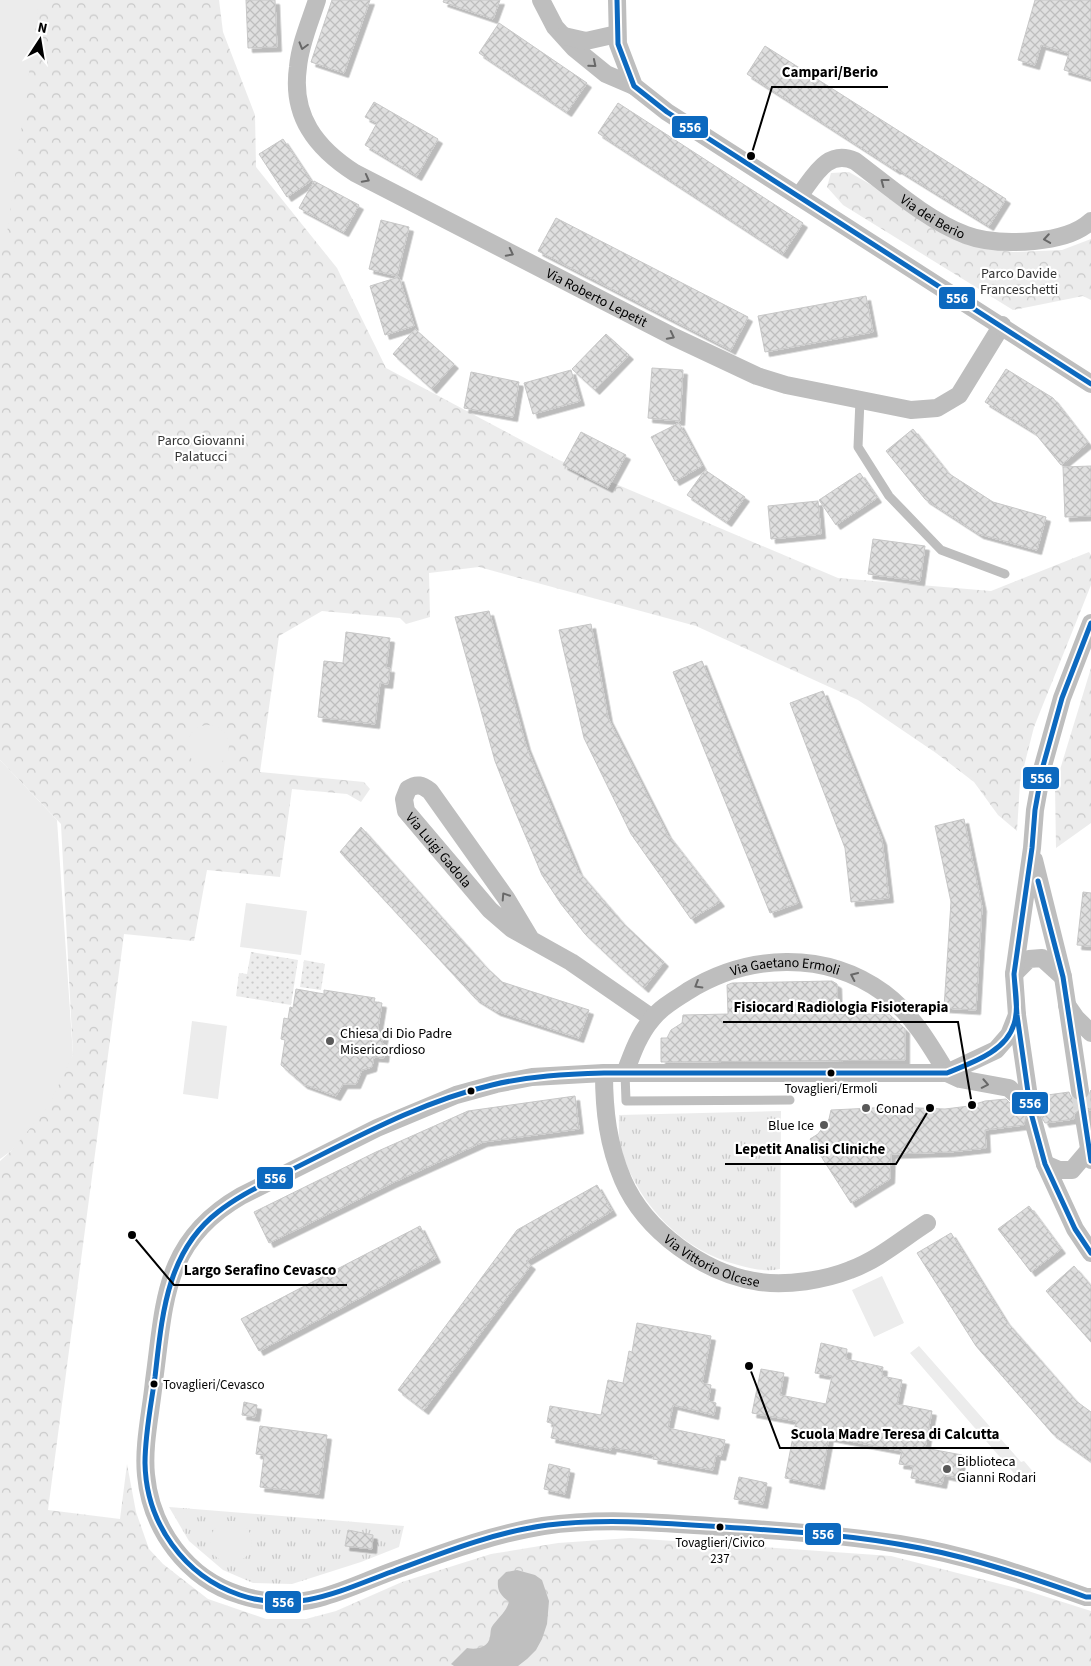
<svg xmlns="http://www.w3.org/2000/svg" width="1091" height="1666" font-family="'Source Sans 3',sans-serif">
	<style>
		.grass { fill: url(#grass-tufts) }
		.park { fill: url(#park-crowns) }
		.garden { fill: url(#garden-dots) }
		.pitch { fill: #ececec }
		.water { fill: #bfbfbf }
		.building { fill: url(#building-cross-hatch); stroke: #c7c7c7; filter: url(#shadow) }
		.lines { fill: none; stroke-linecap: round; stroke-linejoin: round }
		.minor-tunnel { stroke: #d9d9d9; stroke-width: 18; stroke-dasharray: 18 9; stroke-linecap: butt }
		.service { stroke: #bebebe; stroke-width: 9 }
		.minor { stroke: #bebebe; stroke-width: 18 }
		.bus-1-casing { stroke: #fff; stroke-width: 9 }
		.bus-1 { stroke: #0c69bf; stroke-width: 5 }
		.oneway { stroke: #686868 }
		.poi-dot { fill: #595959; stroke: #fff; stroke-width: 2 }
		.bus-dot { fill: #000; stroke: #fff; stroke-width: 2 }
		.labels { text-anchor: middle; stroke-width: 4.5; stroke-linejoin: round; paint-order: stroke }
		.bus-label { font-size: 13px; fill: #000; stroke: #fff }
		.street-label { font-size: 14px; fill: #000; stroke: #fff }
		.park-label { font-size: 14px; fill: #333; stroke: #fff }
		.poi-label { font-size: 14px; fill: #000; stroke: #fff; text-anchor: start }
		.leader { fill: none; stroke: #000; stroke-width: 2 }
		.callout-dot { fill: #000; stroke: #fff; stroke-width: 2 }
		.callout-label { font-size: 15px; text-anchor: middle; font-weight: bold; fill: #000; stroke: #fff; stroke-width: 4.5; stroke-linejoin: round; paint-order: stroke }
		.line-badge { stroke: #fff; stroke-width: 2 }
		.badge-label { font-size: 14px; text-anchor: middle; font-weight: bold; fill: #fff }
	</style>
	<defs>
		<pattern id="grass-tufts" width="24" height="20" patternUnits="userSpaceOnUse" patternTransform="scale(1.25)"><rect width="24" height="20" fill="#ececec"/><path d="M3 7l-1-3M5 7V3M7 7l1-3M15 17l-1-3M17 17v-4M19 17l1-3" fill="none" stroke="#c9c9c9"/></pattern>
		<pattern id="park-crowns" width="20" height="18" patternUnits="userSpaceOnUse" patternTransform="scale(1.25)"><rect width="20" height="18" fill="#ececec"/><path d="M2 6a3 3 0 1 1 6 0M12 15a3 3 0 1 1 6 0" fill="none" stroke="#c9c9c9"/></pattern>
		<pattern id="garden-dots" width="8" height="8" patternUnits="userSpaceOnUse" patternTransform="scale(1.25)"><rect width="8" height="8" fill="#ececec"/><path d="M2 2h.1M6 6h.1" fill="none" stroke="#c9c9c9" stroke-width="1.8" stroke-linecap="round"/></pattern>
		<pattern id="building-cross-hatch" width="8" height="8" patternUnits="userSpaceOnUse" patternTransform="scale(1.25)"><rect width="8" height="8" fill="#dfdfdf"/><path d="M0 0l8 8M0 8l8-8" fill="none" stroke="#bebebe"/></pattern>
		<filter id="shadow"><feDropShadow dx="4.5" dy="4.5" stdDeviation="0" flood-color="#0004"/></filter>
	</defs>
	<rect width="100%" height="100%" fill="#fff"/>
	<path class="grass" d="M 781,1111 L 780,1269 C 766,1272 752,1269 738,1265 C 683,1251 640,1206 622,1153 C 618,1142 619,1127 619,1115 Z
		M 169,1507 L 404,1526 L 399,1547 L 361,1562 L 292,1584 L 253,1583 L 223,1570 L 189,1541 Z"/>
	<path class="park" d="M 0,0 L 219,0 L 223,32 L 255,115 L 256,167 L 337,268 L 386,368 L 559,460 L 838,578 L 991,591 L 1089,552 L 1091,555 L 1091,585 L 1034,727 L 1020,782 L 1017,831 L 998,815 L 974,782 L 936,753 L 858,700 L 696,626 L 479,567 L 429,573 L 430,617 L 406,624 L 400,618 L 322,611 L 279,636 L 260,772 L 364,782 L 370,789 L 361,802 L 347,794 L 292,789 L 280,877 L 207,870 L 194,941 L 124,934 L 48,1510 L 120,1519 L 127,1464 L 136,1512 L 149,1549 L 163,1564 L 208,1599 L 266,1619 L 306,1619 L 336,1611 L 402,1582 L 491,1554 L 558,1543 L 630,1538 L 891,1556 L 1028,1591 L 1091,1611 L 1091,1666 L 0,1666 L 0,1161 L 11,1151 L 73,1055 L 61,824 L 0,760 Z
		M 849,172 L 978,247 L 1013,252 L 1062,250 L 1091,239 L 1091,300 L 1083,296 L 1013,310 L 843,205 L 827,187 L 831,173 Z
		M 1091,668 L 1091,823 L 1056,848 L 1055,786 Z"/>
	<path class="garden" d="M 251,952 L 298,960 L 291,1005 L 236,996 L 239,973 L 247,974 Z
		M 304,960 L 325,964 L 321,990 L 300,987 Z"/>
	<path class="pitch" d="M 0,0 L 39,0 L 6,241 L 0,241 Z
		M187 746a21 21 0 1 1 42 0a21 21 0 1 1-42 0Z
		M 0,760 L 57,820 L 73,1055 L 48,1107 L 11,1151 L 0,1159 Z
		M 246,903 L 307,911 L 301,955 L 240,947 Z
		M 192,1021 L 227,1026 L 218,1099 L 183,1094 Z
		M 882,1276 L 904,1323 L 874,1337 L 852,1290 Z
		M 919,1346 L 1021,1462 L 1024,1461 L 1035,1474 L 1024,1485 L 910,1353 Z
		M210 1542a21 21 0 1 1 42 0a21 21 0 1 1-42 0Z"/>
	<path class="water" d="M 517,1570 L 535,1575 L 542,1580 L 549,1601 L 547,1624 L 542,1639 L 536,1650 L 527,1659 L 518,1666 L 454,1666 L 451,1664 L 467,1648 C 476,1650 488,1648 490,1637 C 491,1632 490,1629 493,1625 C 499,1617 506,1612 509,1602 C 500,1594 497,1591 498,1580 L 506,1572 Z"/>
	<path class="building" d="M 246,0 L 275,0 L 277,47 L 248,48 Z
		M 332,0 L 370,0 L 344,73 L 311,62 Z
		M 444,0 L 500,0 L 493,19 L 443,2 Z
		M 1035,0 L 1091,0 L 1091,78 L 1064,70 L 1069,53 L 1041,45 L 1035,65 L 1018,60 Z
		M 499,23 L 587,83 L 567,112 L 479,53 Z
		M 765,46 L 1006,199 L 989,226 L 897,169 L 896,170 L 747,74 Z
		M 374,102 L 438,139 L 417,176 L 365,145 L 377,123 L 365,117 Z
		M 618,103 L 803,223 L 783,254 L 598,133 Z
		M 283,139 L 311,181 L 287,197 L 259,154 Z
		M 314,181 L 359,205 L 344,232 L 299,208 Z
		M 556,218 L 748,317 L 731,350 L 538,251 Z
		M 381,220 L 409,227 L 397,276 L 369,269 Z
		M 399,277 L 414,326 L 385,335 L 370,286 Z
		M 866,296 L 873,332 L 765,352 L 758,316 Z
		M 415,329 L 454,364 L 432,389 L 393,354 Z
		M 606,334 L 629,355 L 595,390 L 572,369 Z
		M 652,368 L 683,370 L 680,421 L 648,418 Z
		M 1006,369 L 1053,398 L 1088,443 L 1061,465 L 1034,432 L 985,402 Z
		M 571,370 L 580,401 L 533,414 L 524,383 Z
		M 471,372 L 519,382 L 513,417 L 464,408 Z
		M 679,423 L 702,466 L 675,481 L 651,437 Z
		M 913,429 L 948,473 L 993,502 L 1046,517 L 1037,550 L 979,534 L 925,499 L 886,451 Z
		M 581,432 L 626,455 L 608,488 L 563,465 Z
		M 1091,466 L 1091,516 L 1065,517 L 1063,467 Z
		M 705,470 L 745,497 L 727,522 L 687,495 Z
		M 860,473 L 877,498 L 836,525 L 819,500 Z
		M 818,501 L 821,534 L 771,539 L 768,506 Z
		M 873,539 L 925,546 L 920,581 L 868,574 Z
		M 489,611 L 526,746 L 578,871 L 622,922 L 664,962 L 644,988 L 618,965 L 585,934 L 561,904 L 542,875 L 512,804 L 495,761 L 455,617 Z
		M 591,624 L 608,718 L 667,834 L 720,902 L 691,919 L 631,834 L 584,738 L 559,630 Z
		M 346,632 L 390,638 L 386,668 L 390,668 L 388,684 L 380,683 L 375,724 L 318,717 L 324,661 L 343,663 Z
		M 702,661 L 798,903 L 770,913 L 673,672 Z
		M 823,691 L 882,840 L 889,898 L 851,902 L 845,848 L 790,703 Z
		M 964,819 L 982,907 L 976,1010 L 944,1008 L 951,902 L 935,826 Z
		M 361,827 L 485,966 L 502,982 L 589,1010 L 579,1038 L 496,1011 L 475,998 L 340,852 Z
		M 1083,892 L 1091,893 L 1091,946 L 1077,945 Z
		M 832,981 L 837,984 L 838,1014 L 889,1014 L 905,1029 L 905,1060 L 661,1062 L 661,1038 L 667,1038 L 671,1030 L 682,1023 L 683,1015 L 728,1014 L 727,985 L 732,983 Z
		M 296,989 L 324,994 L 324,990 L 375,998 L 374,1002 L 382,1003 L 377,1033 L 384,1034 L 382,1044 L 386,1045 L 384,1058 L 374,1057 L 372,1067 L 362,1070 L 356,1084 L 343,1084 L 336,1096 L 303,1084 L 281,1065 L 285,1040 L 281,1039 L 284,1018 L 288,1019 L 290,1007 L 293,1008 Z
		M 1091,1090 L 1091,1110 L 1082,1108 L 1074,1114 L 1074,1119 L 1045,1123 L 1041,1116 L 1032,1114 L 1026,1117 L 1024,1125 L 985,1130 L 986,1148 L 950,1152 L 891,1154 L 890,1179 L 851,1203 L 810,1139 L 818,1134 L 829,1119 L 831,1110 L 893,1107 L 945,1109 L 969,1106 L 985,1101 L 1006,1099 L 1013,1106 L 1023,1108 L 1035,1106 L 1039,1101 L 1040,1096 L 1069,1092 L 1071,1097 L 1076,1101 L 1082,1101 L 1087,1099 Z
		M 575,1096 L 579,1129 L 483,1142 L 392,1183 L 269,1243 L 254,1212 L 376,1152 L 468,1111 Z
		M 597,1185 L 612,1211 L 526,1261 L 531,1265 L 424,1410 L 398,1390 L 517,1230 Z
		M 1029,1206 L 1061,1249 L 1031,1272 L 998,1229 Z
		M 420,1226 L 436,1258 L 259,1351 L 241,1319 Z
		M 951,1233 L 1005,1320 L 1076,1401 L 1091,1412 L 1091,1461 L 1052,1433 L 976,1346 L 917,1253 Z
		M 1074,1266 L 1091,1286 L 1091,1342 L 1046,1291 Z
		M 637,1323 L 711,1336 L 702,1383 L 711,1385 L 708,1401 L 716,1403 L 714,1415 L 673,1405 L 668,1428 L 725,1440 L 721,1456 L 716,1455 L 713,1470 L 653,1459 L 654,1455 L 612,1447 L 611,1450 L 551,1438 L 554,1424 L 547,1422 L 550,1406 L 601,1415 L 608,1380 L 623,1383 L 629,1351 L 632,1352 Z
		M 821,1343 L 847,1349 L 846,1359 L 883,1367 L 882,1376 L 902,1380 L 897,1404 L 932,1411 L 925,1448 L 962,1455 L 958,1478 L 944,1475 L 942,1484 L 911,1478 L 913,1466 L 899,1464 L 902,1451 L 829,1437 L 820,1485 L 785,1478 L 796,1421 L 752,1413 L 761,1369 L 784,1373 L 780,1395 L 826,1404 L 832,1376 L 815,1373 Z
		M 244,1402 L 257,1405 L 255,1417 L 242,1415 Z
		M 260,1426 L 327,1435 L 319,1494 L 260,1487 L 264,1455 L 256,1454 Z
		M 549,1464 L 570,1469 L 565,1494 L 544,1489 Z
		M 739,1477 L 767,1483 L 763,1504 L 734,1499 Z
		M 348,1530 L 373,1535 L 372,1549 L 345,1546 Z"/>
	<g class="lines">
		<path class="minor-tunnel" d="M 1080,1091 L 1084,1118
			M 1029,1097 L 1034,1124"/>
		<path class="service" d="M 860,400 L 858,447 L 889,496 L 941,550 L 1005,574
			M 625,1073 L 626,1101 L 790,1100"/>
		<g class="minor">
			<path id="s1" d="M 317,0 C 310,22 300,44 298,67 C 291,116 316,148 355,173 L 674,337 L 757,376 L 786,385 L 911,410 L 937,408 L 959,395 L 1002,325"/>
			<path d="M 541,0 L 555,27 L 574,48 L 606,74 L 634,86"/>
			<path d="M 617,0 L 618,44 L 634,86 L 667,112 L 1091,384"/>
			<path d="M 564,36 L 586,41 L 617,34"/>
			<path id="s2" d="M 799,196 C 814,177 827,148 855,161 C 887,185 928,221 966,235 C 987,243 1012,243 1034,241 C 1054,239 1076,235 1091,221"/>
			<path d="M 1034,860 L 1063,977 L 1080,1091"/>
			<path id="s3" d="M 530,938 L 506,898 L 430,791 C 422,785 417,783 408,789 L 404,799 L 406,811 L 490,910 L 512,929 L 571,962 L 652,1018"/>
			<path d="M 1014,974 L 1029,959 L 1042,958 L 1063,977"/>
			<path d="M 1067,1005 L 1076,1018 L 1091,1033"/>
			<path d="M 1017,1015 L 1009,1035 L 996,1050 L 947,1073 L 604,1073 L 532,1077 L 496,1084 L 456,1095 L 377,1128 L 241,1196 C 163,1241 165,1301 154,1381 C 151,1412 143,1445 146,1475 C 151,1529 187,1579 240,1595 C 264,1603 294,1605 319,1598 C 347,1591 374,1577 401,1568 C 448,1551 494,1534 543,1526 C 604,1517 664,1523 725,1527 C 783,1531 841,1535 899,1544 C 963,1554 1025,1575 1086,1597 L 1091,1597"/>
			<path id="s4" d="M 604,1073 C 604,1111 608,1145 623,1180 C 645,1231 704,1274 760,1282 C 787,1286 825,1280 850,1270 C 878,1260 902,1239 927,1223"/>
			<path id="s5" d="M 625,1073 C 632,1054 639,1034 652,1019 C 661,1007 676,999 688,991 C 748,954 825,950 884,993 C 912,1014 929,1043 947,1073"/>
			<path d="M 947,1073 L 960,1079 L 1009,1088 L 1020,1098"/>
			<path d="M 1029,1097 L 1017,1015 L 1014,974 L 1032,848 L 1035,810 L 1043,766 L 1062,698 L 1091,623"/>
			<path d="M 1084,1118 L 1091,1160"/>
			<path d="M 1034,1124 L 1045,1164 L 1075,1229 L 1091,1253"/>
			<path d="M 1045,1164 L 1059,1170 L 1072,1170 L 1089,1150"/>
		</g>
		<defs>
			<path id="bus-1" d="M 617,0 L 618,44 L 634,86 L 667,112 L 1091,384
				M 1091,623 L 1062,698 L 1043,766 L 1035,810 L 1032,848 L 1014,974 L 1017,1015 L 1031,1113 L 1045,1164 L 1075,1229 L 1091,1253
				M 1038,881 L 1063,977 L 1091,1161
				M 1014,974 C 1015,990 1019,1008 1014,1024 C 1006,1052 971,1063 947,1073 L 604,1073 C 566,1074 529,1076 492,1085 C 419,1102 352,1140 285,1173 C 262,1185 238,1196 218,1212 C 166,1252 162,1317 155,1377 C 151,1405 145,1434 145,1463 C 146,1523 184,1576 240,1595 C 296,1614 340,1591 391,1572 C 442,1553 494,1532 548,1525 C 606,1518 664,1523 722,1527 C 788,1531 855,1535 920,1548 C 977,1559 1032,1578 1086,1597 L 1091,1597"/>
		</defs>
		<use href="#bus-1" class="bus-1-casing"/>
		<use href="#bus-1" class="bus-1"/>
	</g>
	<defs><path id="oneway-chevron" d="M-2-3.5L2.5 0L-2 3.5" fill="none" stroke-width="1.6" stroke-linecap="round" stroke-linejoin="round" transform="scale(1.25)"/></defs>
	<g class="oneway">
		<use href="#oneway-chevron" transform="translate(303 46) rotate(106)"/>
		<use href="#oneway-chevron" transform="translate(593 64) rotate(40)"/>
		<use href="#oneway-chevron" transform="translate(366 179) rotate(28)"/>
		<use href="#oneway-chevron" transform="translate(884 182) rotate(-143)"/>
		<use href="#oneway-chevron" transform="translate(1047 239) rotate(171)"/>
		<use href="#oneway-chevron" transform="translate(510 253) rotate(27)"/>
		<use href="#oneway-chevron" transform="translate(671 336) rotate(27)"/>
		<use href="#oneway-chevron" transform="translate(505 896) rotate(-123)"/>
		<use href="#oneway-chevron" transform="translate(854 976) rotate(-155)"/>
		<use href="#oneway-chevron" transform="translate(698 985) rotate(149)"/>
		<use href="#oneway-chevron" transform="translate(985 1084) rotate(11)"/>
	</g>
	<g class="poi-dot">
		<circle cx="330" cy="1041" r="5"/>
		<circle cx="866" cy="1108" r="5"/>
		<circle cx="824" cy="1125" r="5"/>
		<circle cx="947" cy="1469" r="5"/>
	</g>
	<g class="bus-dot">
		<circle cx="831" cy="1073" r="4.5"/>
		<circle cx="471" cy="1091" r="4.5"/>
		<circle cx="154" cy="1384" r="4.5"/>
		<circle cx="720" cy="1527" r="4.5"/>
	</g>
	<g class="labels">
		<g class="bus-label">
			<text x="831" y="1093">Tovaglieri/Ermoli</text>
			<text x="163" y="1389" text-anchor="start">Tovaglieri/Cevasco</text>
			<text x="720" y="1547">Tovaglieri/Civico<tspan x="720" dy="16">237</tspan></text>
		</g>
		<g class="street-label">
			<text dy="5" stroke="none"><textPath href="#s2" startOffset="169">Via dei Berio</textPath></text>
			<text dy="5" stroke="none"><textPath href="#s1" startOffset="470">Via Roberto Lepetit</textPath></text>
			<text dy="5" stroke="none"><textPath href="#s3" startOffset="276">Via Luigi Gadola</textPath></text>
			<text dy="5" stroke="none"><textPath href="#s5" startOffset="209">Via Gaetano Ermoli</textPath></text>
			<text dy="5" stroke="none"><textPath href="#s4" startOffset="234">Via Vittorio Olcese</textPath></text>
		</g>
		<g class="park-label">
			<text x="1019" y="278">Parco Davide<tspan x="1019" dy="16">Franceschetti</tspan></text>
			<text x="201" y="445">Parco Giovanni<tspan x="201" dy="16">Palatucci</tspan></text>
		</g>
		<g class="poi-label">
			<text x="340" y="1038">Chiesa di Dio Padre<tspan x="340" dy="16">Misericordioso</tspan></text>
			<text x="876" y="1113">Conad</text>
			<text x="814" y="1130" text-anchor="end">Blue Ice</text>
			<text x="957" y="1466">Biblioteca<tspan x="957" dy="16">Gianni Rodari</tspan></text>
		</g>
	</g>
	<path class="leader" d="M751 156L772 87H888M972 1105L958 1022H723M930 1108L896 1164H725M132 1235L174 1285H347M749 1366L780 1448H1009"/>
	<g class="callout-dot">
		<circle cx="751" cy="156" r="5"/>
		<circle cx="972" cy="1105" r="5"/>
		<circle cx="930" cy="1108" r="5"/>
		<circle cx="132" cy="1235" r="5"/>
		<circle cx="749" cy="1366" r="5"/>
	</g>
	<g class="callout-label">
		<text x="830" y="77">Campari/Berio</text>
		<text x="841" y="1012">Fisiocard Radiologia Fisioterapia</text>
		<text x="810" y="1154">Lepetit Analisi Cliniche</text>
		<text x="260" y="1275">Largo Serafino Cevasco</text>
		<text x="895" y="1439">Scuola Madre Teresa di Calcutta</text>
	</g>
	<g class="line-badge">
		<rect x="671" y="115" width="38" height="24" rx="5" fill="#0c69bf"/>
		<rect x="938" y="286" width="38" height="24" rx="5" fill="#0c69bf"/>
		<rect x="1022" y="766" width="38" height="24" rx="5" fill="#0c69bf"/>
		<rect x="1011" y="1091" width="38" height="24" rx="5" fill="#0c69bf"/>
		<rect x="256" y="1166" width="38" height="24" rx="5" fill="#0c69bf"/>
		<rect x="804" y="1522" width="38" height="24" rx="5" fill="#0c69bf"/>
		<rect x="264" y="1590" width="38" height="24" rx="5" fill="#0c69bf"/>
	</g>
	<g class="badge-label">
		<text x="690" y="132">556</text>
		<text x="957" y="303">556</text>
		<text x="1041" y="783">556</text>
		<text x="1030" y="1108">556</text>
		<text x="275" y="1183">556</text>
		<text x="823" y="1539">556</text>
		<text x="283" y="1607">556</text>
	</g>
	<g transform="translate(40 40) rotate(12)" stroke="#ffffff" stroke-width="4" paint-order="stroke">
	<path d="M0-4L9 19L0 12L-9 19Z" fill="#000000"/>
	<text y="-8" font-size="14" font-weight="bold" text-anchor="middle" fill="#000000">N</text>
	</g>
</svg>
